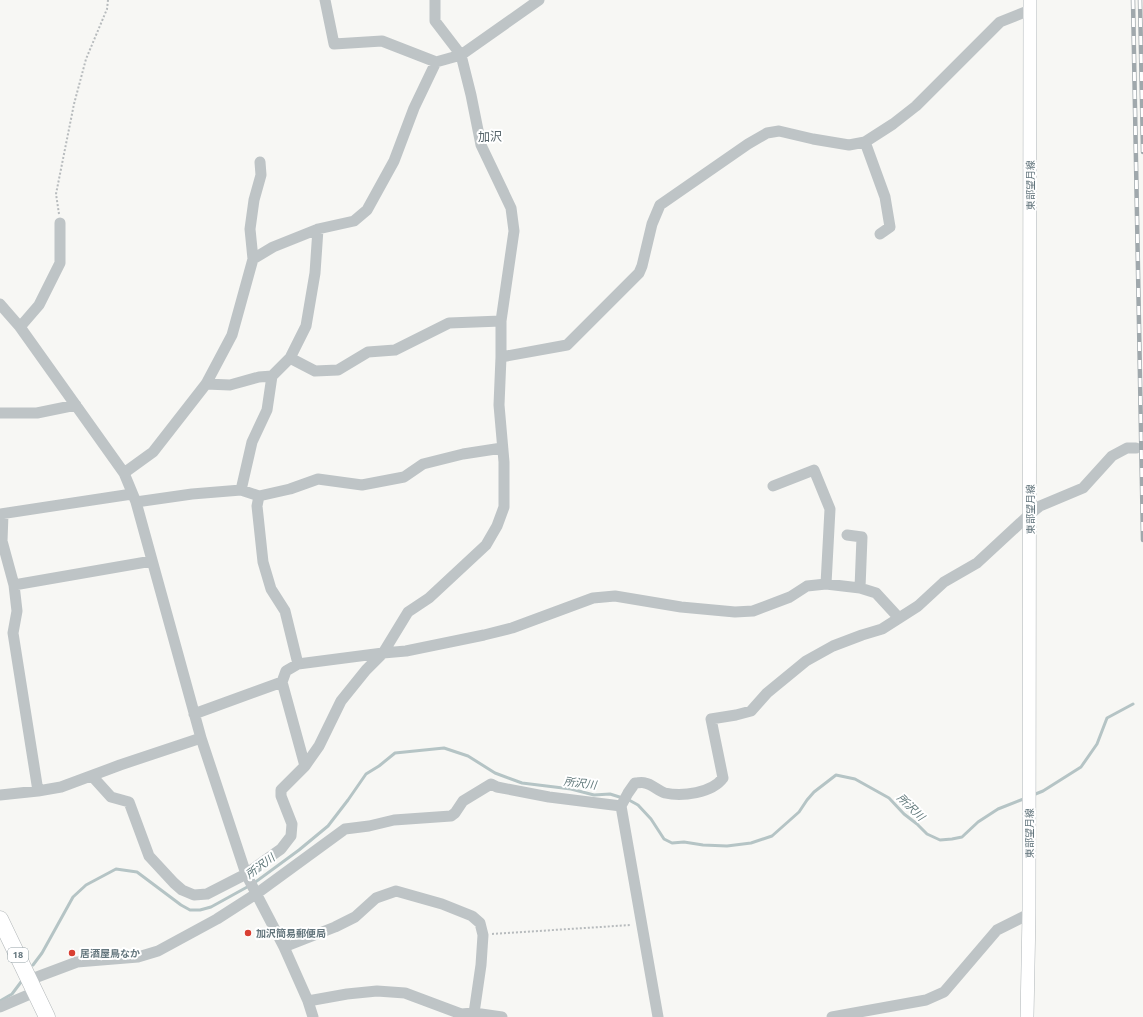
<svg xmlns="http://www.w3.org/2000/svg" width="1143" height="1017" font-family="'Noto Sans','Noto Sans JP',sans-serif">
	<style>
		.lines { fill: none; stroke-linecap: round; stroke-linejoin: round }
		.stream { stroke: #b5c4c5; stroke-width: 3 }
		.major-casing { stroke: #b0b6b9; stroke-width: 14 }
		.highway-casing { stroke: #b2b7b9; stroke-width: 17 }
		.path { stroke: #b7bbbd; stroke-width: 2; stroke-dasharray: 2 2; stroke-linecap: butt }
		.minor { stroke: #bec4c6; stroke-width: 11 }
		.major { stroke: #fff; stroke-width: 13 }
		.highway { stroke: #fff; stroke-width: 16 }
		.rail-casing { stroke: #a0a8ac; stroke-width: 4.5 }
		.rail { stroke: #fff; stroke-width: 3; stroke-dasharray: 9; stroke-linecap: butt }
		.poi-dot { fill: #d93f32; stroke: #fff; stroke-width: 1.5 }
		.labels { text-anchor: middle; stroke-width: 4; stroke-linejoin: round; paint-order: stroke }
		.shield { fill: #fff; stroke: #929fa4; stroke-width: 1 }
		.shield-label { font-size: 9px; font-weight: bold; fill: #64767d }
		.street-label { font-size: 10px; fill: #64767d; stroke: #fff }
		.poi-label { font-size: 10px; font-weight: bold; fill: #64767d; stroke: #fff; text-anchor: start }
		.water-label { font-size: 11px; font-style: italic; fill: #5e7678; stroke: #fff }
		.quarter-label { font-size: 12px; fill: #556369; stroke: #fff }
	</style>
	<rect width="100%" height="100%" fill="#f7f7f4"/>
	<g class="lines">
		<path class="stream" d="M 1033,795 L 1043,791 L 1081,767 L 1097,744 L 1107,718 L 1133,704
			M 254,883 L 299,850 L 328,826 L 348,800 L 366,774 L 379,766 L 395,753 L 444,748 L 468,756 L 495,773 L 522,783 L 571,789 L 594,795 L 610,794 L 629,800 L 638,805 L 651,819 L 664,839 L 672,843 L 684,842 L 703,845 L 727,846 L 751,843 L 772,836 L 799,812 L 807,800 L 814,792 L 836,775 L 855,779 L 889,798 L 904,814 L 917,824 L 927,834 L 940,840 L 952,839 L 962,837 L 978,822 L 998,809 L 1026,798
			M 33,965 L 42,953 L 73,897 L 86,885 L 116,869 L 137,872 L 181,905 L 190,910 L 200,910 L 211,907 L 249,886
			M 0,1001 L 12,994 L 21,982"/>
		<defs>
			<path id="major" d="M 1027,1017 L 1029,914 L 1030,0"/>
			<path id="highway" d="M 0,919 L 47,1017"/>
		</defs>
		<use href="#major" class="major-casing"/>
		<use href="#highway" class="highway-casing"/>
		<path class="path" d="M 59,214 L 56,194 L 74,104 L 86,59 L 107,9 L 108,0
			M 492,934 L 631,925"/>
		<path class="minor" d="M 325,0 L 334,44 L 382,41 L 436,62 L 461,55 L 539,0
			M 865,142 L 885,197 L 890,227 L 880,234
			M 253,259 L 250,229 L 254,200 L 261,175 L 260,162
			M 0,304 L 20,327 L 124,473 L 136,502 L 201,738 L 246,874 L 284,947 L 308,1001 L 313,1017
			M 20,327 L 39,305 L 60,263 L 60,223
			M 501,357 L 567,345 L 639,273 L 642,266 L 652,224 L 660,205 L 748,144 L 767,133 L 779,131 L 813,139 L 849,145 L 865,142 L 893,124 L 916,106 L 1000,22 L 1030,10
			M 290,358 L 315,371 L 338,370 L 368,352 L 395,350 L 449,323 L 501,321
			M 206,384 L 230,385 L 259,377 L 272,376 L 290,358 L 306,326 L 315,273 L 318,229
			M 0,413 L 37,413 L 76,405
			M 124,473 L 153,452 L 206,384 L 232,335 L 253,259 L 273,247 L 318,229 L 354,221 L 367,210 L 394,161 L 414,108 L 436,62
			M 773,486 L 814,470 L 830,509 L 826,584
			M 241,490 L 252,442 L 267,410 L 272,376
			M 259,496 L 257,506 L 263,562 L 271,589 L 285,611 L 298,664
			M 136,502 L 192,494 L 241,490 L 259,496 L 290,489 L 318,479 L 362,485 L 404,477 L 423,464 L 463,454 L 502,448
			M 0,514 L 132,494
			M 3,514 L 2,541 L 14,585 L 17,611 L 13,633 L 38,791
			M 847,535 L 862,537 L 860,588
			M 14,585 L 152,561
			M 194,714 L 282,682
			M 305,766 L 319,746 L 341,701 L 366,670 L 383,653 L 408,612 L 429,598 L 486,545 L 497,526 L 504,507 L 504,462 L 499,405 L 501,357 L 501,321 L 514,231 L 511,208 L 481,145 L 471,95 L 461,55 L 435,21 L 435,0
			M 92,776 L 111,797 L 129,802 L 149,856 L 174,883 L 182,890 L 194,895 L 207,894 L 246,874 L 281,849 L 291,836 L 292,824 L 281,796 L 281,790 L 305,766 L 282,682 L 286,671 L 298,664 L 383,653 L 406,651 L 484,635 L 512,628 L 593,598 L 615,596 L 681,607 L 735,612 L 753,611 L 790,597 L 807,586 L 826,584 L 860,588 L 876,593 L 899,618
			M 0,795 L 38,791 L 61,787 L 120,765 L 201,738
			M 284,947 L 335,927 L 355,917 L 376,898 L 396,891 L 442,904 L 472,916 L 480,923 L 483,935 L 481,965 L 474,1013
			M 29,980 L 77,962 L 138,957 L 158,951 L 217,919 L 256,894 L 345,829 L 369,826 L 394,820 L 451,816 L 455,813 L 463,801 L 491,784 L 497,787 L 549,797 L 621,806
			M 308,1001 L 347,994 L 377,991 L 405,993 L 461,1014 L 474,1013 L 502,1017
			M 0,1007 L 35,992
			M 658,1017 L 621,806 L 628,793 L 635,783 C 638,783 642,782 645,783 C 652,784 658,791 665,793 C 682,797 712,793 723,778 L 711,719 L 736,715 L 751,711 L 767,693 L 806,661 L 833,646 L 862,635 L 882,629 L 918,606 L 944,582 L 977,563 L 1030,514 L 1040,506 L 1083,488 L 1112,456 L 1127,448 L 1136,448
			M 832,1017 L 926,1000 L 944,992 L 997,930 L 1029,914"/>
		<use href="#major" class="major"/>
		<use href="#highway" class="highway"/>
		<defs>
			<path id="rail" d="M 1133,0 L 1143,540
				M 1140,0 L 1143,152"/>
		</defs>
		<use href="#rail" class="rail-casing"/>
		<use href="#rail" class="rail"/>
	</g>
	<g class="poi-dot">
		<circle cx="248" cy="933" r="4"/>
		<circle cx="72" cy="953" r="4"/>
	</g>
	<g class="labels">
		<rect class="shield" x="8" y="948" width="20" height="14" rx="3"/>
		<g class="shield-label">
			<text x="18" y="958">18</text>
		</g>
		<g class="street-label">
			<text transform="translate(1030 185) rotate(-90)" y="4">東部望月線</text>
			<text transform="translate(1030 509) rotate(-90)" y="4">東部望月線</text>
			<text transform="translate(1029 833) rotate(-90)" y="4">東部望月線</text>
		</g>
		<g class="poi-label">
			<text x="256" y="937">加沢簡易郵便局</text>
			<text x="80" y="957">居酒屋鳥なか</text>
		</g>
		<g class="water-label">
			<text transform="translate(580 783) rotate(7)" y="4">所沢川</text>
			<text transform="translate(911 807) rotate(44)" y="4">所沢川</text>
			<text transform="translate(260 866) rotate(-37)" y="4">所沢川</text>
		</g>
		<g class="quarter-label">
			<text x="490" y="141">加沢</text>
		</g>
	</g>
</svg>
